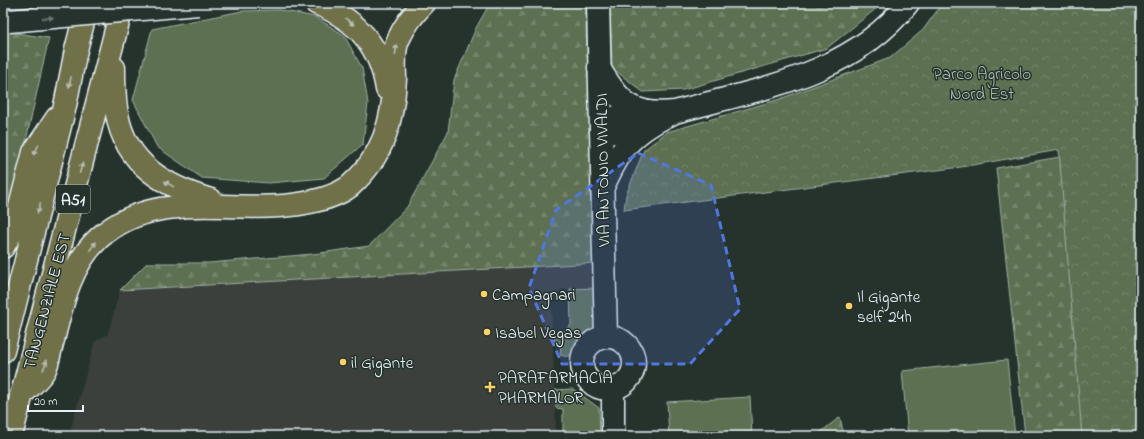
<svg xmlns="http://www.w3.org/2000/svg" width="1144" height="439" font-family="'Indie Flower',sans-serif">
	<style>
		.built { fill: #3b413e }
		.grass { fill: #5d6f51; stroke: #a2b0a4 }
		.forest { fill: url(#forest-firs); stroke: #a2b0a4 }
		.park { fill: url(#park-crowns); stroke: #a2b0a4 }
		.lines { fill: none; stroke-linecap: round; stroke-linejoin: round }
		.street-casing { stroke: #e8f1f8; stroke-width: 25 }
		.secondary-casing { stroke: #e8f1f8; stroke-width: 25 }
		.highway-casing { stroke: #e8f1f8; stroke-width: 25 }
		.street { stroke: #26332d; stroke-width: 22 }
		.secondary { stroke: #26332d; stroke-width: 22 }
		.highway { stroke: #6f704a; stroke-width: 22 }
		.secondary-bridge-casing { stroke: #e8f1f8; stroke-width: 25; stroke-linecap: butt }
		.secondary-bridge { stroke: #26332d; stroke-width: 22 }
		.oneway { fill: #6a7674 }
		.oneway2 { fill: #b8bdb2 }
		.marked { fill: #5077e0; fill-opacity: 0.2; stroke: #5077e0; stroke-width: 3; stroke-dasharray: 8 5; stroke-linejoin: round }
		.poi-dot { fill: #ffd166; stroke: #26332d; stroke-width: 1.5 }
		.labels { text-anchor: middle; stroke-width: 3; stroke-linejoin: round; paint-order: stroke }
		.shield { fill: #26332d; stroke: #aeb8bb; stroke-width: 1 }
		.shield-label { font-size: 16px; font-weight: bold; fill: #e8f1f8 }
		.park-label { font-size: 17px; fill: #b0bdb5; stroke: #26332d }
		.street-label { font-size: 17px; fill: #e8f1f8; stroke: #26332d }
		.poi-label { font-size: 17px; fill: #e8f1f8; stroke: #26332d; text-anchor: start }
	</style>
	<defs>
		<pattern id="forest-firs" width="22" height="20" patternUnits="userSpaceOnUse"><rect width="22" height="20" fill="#5d6f51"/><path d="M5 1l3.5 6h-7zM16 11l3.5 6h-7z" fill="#74846b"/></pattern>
		<pattern id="park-crowns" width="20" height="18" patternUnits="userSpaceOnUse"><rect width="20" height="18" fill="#5d6f51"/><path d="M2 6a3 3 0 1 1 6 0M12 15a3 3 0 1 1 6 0" fill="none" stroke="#74846b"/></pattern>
	</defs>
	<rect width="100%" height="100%" fill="#26332d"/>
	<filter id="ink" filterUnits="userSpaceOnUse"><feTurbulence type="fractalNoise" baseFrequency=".025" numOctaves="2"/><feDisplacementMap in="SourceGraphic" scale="8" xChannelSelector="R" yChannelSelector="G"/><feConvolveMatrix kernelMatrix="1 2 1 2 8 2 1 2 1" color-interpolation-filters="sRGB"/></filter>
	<g filter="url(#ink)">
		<path class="built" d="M 596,263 L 596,288 L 562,289 L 551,298 L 556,436 L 69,436 L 95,341 L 108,334 L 120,290 Z"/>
		<path class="grass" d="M 280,10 L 315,17 L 344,35 L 362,68 L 368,103 L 363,144 L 324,178 L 269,183 L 202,178 L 157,147 L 133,100 L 152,29 L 242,11 Z
			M 596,288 L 596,332 C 591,335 586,338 583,342 C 576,350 573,360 560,355 L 561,343 L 553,340 L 571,325 L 570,289 Z
			M 1007,360 L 1015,436 L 908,436 L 902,371 Z
			M 573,389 L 599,408 L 600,436 L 563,436 L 563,409 L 556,408 L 555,390 Z
			M 750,397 L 752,436 L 669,436 L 667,402 Z"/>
		<path class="forest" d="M 490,3 L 585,3 L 596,263 L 120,290 L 147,263 L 209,263 L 313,254 L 369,246 L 407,207 L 448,132 L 454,80 L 476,28 Z
			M 610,3 L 883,3 L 827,48 L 683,90 L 643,92 L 612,68 Z
			M 3,31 L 49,38 L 8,221 L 3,229 Z
			M 1141,143 L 1141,436 L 1025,436 L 996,168 Z
			M 840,417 L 844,436 L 816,436 L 817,435 Z"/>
		<path class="park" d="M 940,3 L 1141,3 L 1141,436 L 1082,436 L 1059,150 L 961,167 L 624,210 L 626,195 L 644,150 L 667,132 L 777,100 L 890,58 L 923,30 L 939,8 Z"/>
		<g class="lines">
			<defs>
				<path id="street" d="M 598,3 L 606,337
					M582 363a26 26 0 1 1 52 0a26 26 0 1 1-52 0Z
					M 613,436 L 613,389"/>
				<path id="secondary" d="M 599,68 C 620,102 632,117 675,112 C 758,89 852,75 908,3
					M 634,135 L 601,130 C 612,115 626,113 644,111
					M 602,189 C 621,147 631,133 673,113"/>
				<path id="highway" d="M 316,3 C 357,20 380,45 387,89
					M 114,68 C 114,83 114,99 117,114 C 126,165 166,187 211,200
					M 3,247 L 15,226 L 34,152 L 57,118
					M 3,351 L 65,106 L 76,50 L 88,3
					M 21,395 C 29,387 41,378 45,369 C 49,360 50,349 53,340 C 62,304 70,265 99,238 C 156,186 237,216 305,203 C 321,200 337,196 350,186 C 383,157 393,121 395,79 C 395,66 393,52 398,40 C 404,27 414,13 424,3
					M 11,436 L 123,3"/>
			</defs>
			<use href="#street" class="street-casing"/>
			<use href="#secondary" class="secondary-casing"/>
			<use href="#highway" class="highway-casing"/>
			<use href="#street" class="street"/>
			<use href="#secondary" class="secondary"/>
			<use href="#highway" class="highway"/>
			<defs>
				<path id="secondary-bridge" d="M 9,21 L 198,4"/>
			</defs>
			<use href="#secondary-bridge" class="secondary-bridge-casing"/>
			<use href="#secondary-bridge" class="secondary-bridge"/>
		</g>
		<defs><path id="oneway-solid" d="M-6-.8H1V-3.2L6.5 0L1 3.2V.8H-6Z"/></defs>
		<use class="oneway" href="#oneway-solid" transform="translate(48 18) rotate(-5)"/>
		<g class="oneway2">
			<use href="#oneway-solid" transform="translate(350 22) rotate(39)"/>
			<use href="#oneway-solid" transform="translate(396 50) rotate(-82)"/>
			<use href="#oneway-solid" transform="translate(70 82) rotate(101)"/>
			<use href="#oneway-solid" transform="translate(36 150) rotate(118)"/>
			<use href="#oneway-solid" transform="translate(81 168) rotate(-75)"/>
			<use href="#oneway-solid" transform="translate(169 184) rotate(-149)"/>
			<use href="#oneway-solid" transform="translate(39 208) rotate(104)"/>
			<use href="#oneway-solid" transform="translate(93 246) rotate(-52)"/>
			<use href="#oneway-solid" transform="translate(45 365) rotate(-69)"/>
		</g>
	</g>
	<path class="marked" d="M 638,153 L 711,185 L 740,309 L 690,364 L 562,364 L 529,288 L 556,210 Z"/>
	<g class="poi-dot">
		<circle cx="484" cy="294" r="4"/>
		<circle cx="849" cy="306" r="4"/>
		<circle cx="487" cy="332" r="4"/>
		<circle cx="343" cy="362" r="4"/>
		<path d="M488 381h4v4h4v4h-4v4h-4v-4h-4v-4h4z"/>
	</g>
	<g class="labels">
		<rect class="shield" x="56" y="185" width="34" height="28" rx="3"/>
		<g class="shield-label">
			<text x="73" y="205">A51</text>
		</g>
		<g class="park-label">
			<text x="982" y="79">Parco Agricolo<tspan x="982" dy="20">Nord Est</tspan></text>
		</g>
		<g class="street-label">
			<text transform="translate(602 170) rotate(-91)" y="6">VIA ANTONIO VIVALDI</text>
			<text transform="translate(46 301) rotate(-75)" y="6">TANGENZIALE EST</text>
		</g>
		<g class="poi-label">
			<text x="492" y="300">Campagnari</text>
			<text x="857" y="302">Il Gigante<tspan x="857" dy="20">self 24h</tspan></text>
			<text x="495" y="338">Isabel Vegas</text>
			<text x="351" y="368">il Gigante</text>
			<text x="498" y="383">PARAFARMACIA<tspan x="498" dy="20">PHARMALOR</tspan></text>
		</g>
	</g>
	<rect width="1144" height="439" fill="none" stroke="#26332d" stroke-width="16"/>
	<rect x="8" y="8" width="1128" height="423" fill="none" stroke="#e8f1f8" stroke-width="1.5" filter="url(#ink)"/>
	<path d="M28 405v6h55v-6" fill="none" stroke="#e8f1f8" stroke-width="2"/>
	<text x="34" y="405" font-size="12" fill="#e8f1f8" stroke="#26332d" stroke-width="3" paint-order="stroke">20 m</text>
</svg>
